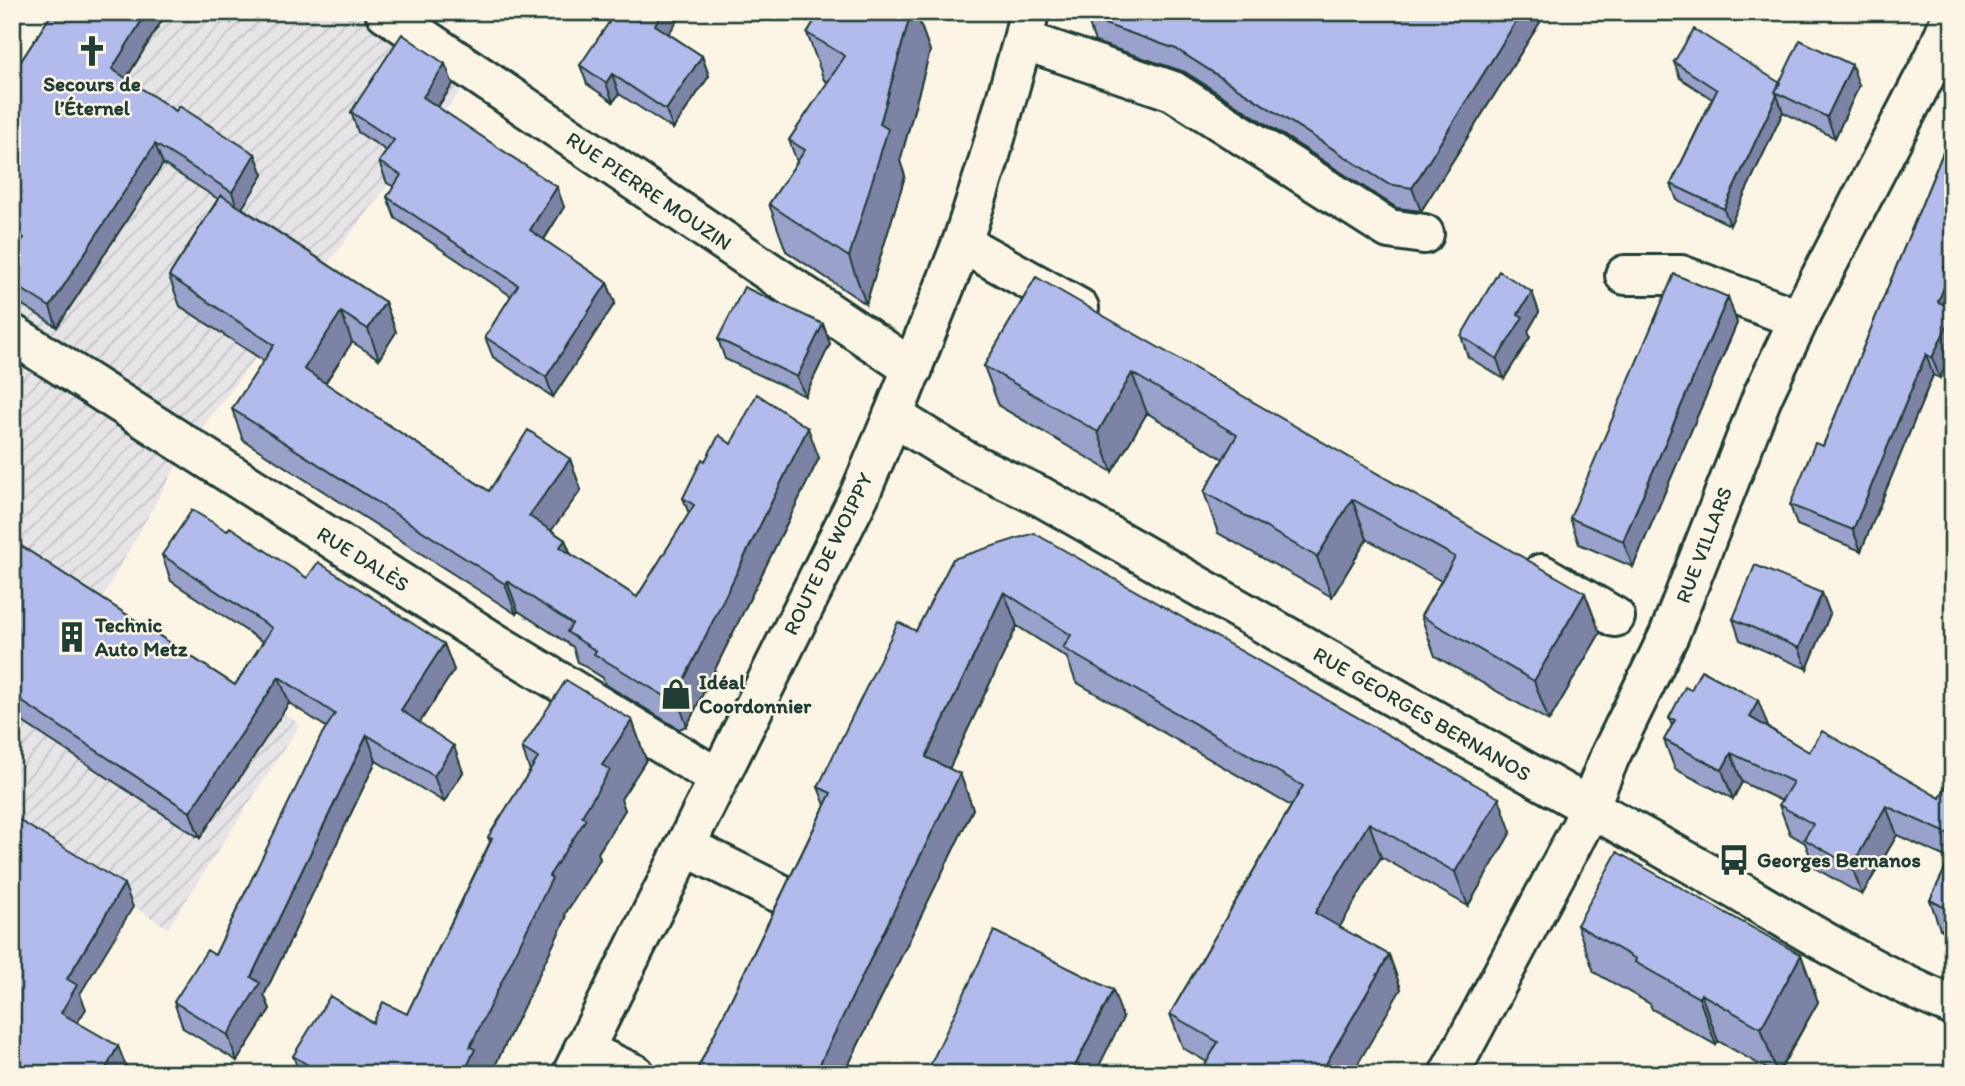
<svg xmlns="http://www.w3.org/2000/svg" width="1965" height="1086" font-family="Itim,sans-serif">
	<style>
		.industrial { fill: url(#industrial-furrows) }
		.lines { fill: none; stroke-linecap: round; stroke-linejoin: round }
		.minor-casing { stroke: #1f3d34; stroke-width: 44 }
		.major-casing { stroke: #1f3d34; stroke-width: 44 }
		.minor { stroke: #fcf5e5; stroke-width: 38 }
		.major { stroke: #fcf5e5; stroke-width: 38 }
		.wall { fill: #9aa1cb; stroke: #1f3d34; stroke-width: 2 }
		.shaded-wall { fill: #7d83a5; stroke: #1f3d34; stroke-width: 2 }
		.building { fill: #b3bbec; stroke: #1f3d34; stroke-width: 2 }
		.labels { text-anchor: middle; stroke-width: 5; stroke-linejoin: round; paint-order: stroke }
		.poi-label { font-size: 21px; font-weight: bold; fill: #1f3d34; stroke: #fcf5e5; text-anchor: start }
		.street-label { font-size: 21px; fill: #1f3d34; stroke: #fcf5e5 }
	</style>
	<defs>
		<pattern id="industrial-furrows" width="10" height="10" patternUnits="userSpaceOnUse" patternTransform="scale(1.75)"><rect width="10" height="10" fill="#e6e4e7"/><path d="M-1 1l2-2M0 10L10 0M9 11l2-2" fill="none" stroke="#c5c4c7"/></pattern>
	</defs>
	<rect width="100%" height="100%" fill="#fcf5e5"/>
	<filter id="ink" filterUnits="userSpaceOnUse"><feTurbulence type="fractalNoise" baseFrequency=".0143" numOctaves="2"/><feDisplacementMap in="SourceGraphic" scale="14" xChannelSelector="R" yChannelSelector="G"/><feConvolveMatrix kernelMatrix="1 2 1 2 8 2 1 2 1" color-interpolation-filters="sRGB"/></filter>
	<g filter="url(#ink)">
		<path class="industrial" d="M 12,12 L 377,12 L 469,80 L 187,447 L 100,602 L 300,724 L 168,928 L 12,830 Z"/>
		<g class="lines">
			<defs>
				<path id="minor" d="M 385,12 L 913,369
					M 1023,40 L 1173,91 L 1389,229 L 1424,234
					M 12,68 L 48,12
					M 962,243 L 1079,308
					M 1625,275 L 1681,275 L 1799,319
					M 12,334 L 492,641 L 718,778
					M 893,416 L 964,460 L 1042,497 C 1252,617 1462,737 1674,854 C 1766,905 1855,966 1953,1006
					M 1541,574 L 1615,617
					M 685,846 L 777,892
					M 583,1050 L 635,1074
					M 1449,1074 L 1581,827 L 1610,756 L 1669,635 L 1763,395 L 1799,319 L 1936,55 L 1953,13"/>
				<path id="major" d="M 572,1074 L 859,496 L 893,416 L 962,243 L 987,166 L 1023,40 L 1029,12"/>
			</defs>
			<use href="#minor" class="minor-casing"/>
			<use href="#major" class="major-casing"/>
			<use href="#minor" class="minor"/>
			<use href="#major" class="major"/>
		</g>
		<path class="wall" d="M 53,12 L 167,12 L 126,79 L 176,111 L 255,154 L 263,175 L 242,208 L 385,302 L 396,332 L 379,359 L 352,342 L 325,383 L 489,491 L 570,459 L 581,490 L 551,530 L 565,540 L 571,554 L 637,597 L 689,514 L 683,498 L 705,461 L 731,444 L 819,458 L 687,726 L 679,729 L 605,684 L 603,678 L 578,662 L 573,647 L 518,611 L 516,614 L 243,440 L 232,409 L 264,361 L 180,306 L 169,276 L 218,199 L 163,164 L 57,327 L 12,298 L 12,255 L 16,248 L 12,246 L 12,75 Z
			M 215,12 L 237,12 L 231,22 Z
			M 820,12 L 916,12 L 930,51 L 900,161 L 905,176 L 866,304 L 786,251 L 769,204 L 797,162 L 789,140 L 828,82 L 824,80 L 807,33 Z
			M 1544,16 L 1421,211 L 1397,208 L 1185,72 L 1095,42 L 1087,18 Z
			M 669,34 L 702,56 L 709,76 L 673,129 L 619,94 L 613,102 L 587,84 L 580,65 Z
			M 1674,62 L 1780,83 L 1859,86 L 1835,138 L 1783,112 L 1730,225 L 1677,200 L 1671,184 L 1712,99 L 1680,78 Z
			M 453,84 L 438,107 L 564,207 L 544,240 L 607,283 L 615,303 L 553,397 L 493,357 L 485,337 L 511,296 L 395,218 L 387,197 L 394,187 L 387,183 L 379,162 L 387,151 L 358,132 L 351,112 Z
			M 1953,128 L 1953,305 L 1952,308 L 1953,308 L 1953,350 L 1940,378 L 1933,375 L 1861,551 L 1797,525 L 1790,505 L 1823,446 Z
			M 1036,277 L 1600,633 L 1549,721 L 1435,656 L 1421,616 L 1441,581 L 1367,539 L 1332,597 L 1218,533 L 1204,492 L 1223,459 L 1147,413 L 1112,472 L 999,406 L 984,366 Z
			M 1532,292 L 1539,312 L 1528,331 L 1530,337 L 1504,379 L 1468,357 L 1461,336 Z
			M 1728,297 L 1737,323 L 1633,567 L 1579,544 L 1570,518 Z
			M 823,324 L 830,344 L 805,396 L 725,359 L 718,339 Z
			M 227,531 L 307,578 L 444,644 L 454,670 L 419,722 L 463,772 L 444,802 L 376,761 L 264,995 L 270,1009 L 237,1061 L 183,1028 L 174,1002 L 215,955 L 326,727 L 289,703 L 200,838 L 12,715 L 12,540 L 235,685 L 263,642 L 171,581 L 162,555 Z
			M 953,559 L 1511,832 L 1468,906 L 1381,857 L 1339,927 L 1389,955 L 1401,989 L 1207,1062 L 1183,1048 L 1170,1014 L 1291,806 L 1076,682 L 1067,658 L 1017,626 L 949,769 L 960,774 L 973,809 L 844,1074 L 695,1074 L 825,805 L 818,787 L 916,631 Z
			M 1822,593 L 1830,614 L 1807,669 L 1740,640 L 1733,619 Z
			M 1691,690 L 1769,728 L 1809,752 L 1940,798 L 1953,772 L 1953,935 L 1940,929 L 1930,900 L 1950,859 L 1897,835 L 1862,895 L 1815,868 L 1805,843 L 1790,834 L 1779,805 L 1782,801 L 1742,782 L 1733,799 L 1675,769 L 1664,740 L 1672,726 L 1669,718 Z
			M 632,720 L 646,760 L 621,799 L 625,810 L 598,853 L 600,859 L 565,914 L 566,918 L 491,1074 L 300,1074 L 293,1056 L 373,1023 L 407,1014 L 490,842 L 488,837 L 530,771 L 522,748 Z
			M 1577,925 L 1801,955 L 1818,1002 L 1778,1074 L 1776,1074 L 1718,1041 L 1716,1045 L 1652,1009 L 1650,1004 L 1594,972 Z"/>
		<path class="shaded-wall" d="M 147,12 L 167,12 L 119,90 L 112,69 Z
			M 227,12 L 237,12 L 231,22 Z
			M 663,12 L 683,12 L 662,44 L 655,25 Z
			M 911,12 L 916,12 L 930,51 L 900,161 L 905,176 L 866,304 L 849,257 L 880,124 Z
			M 1522,12 L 1542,12 L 1544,16 L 1421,211 L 1412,188 Z
			M 702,56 L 709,76 L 673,129 L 666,110 Z
			M 445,64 L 453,84 L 430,117 L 423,97 Z
			M 1852,65 L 1859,86 L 1835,138 L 1827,117 Z
			M 612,74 L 619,94 L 613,102 L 606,83 Z
			M 1777,95 L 1783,112 L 1730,225 L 1724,209 Z
			M 155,144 L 163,164 L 57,327 L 50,307 Z
			M 255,154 L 263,175 L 239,213 L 232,192 Z
			M 557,187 L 564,207 L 537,250 L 530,230 Z
			M 1953,246 L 1953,305 L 1945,322 L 1938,302 L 1943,270 Z
			M 607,283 L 615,303 L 553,397 L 546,377 Z
			M 1532,292 L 1539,312 L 1528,331 L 1530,337 L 1504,379 L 1497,359 L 1518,314 Z
			M 1728,297 L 1737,323 L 1633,567 L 1623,541 Z
			M 385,302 L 396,332 L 379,359 L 368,329 Z
			M 341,312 L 352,342 L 315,399 L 304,369 Z
			M 1953,313 L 1953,350 L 1940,378 L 1932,358 Z
			M 823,324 L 830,344 L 805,396 L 797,377 Z
			M 1926,354 L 1933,375 L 1861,551 L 1853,530 Z
			M 1132,373 L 1147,413 L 1112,472 L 1098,432 Z
			M 808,428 L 819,458 L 687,726 L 676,696 Z
			M 570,459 L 581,490 L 540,546 L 529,516 Z
			M 1352,499 L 1367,539 L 1332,597 L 1317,557 Z
			M 565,540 L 576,570 L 560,547 Z
			M 507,581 L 518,611 L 516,614 L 505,584 Z
			M 1004,592 L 1017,626 L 938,792 L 926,757 Z
			M 1585,593 L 1600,633 L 1549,721 L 1534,681 Z
			M 1822,593 L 1830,614 L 1807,669 L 1799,648 Z
			M 444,644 L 454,670 L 411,736 L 401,710 Z
			M 279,677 L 289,703 L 200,838 L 190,812 Z
			M 1758,700 L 1769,729 L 1750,717 Z
			M 632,720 L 646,760 L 621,799 L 625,810 L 598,853 L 600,859 L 565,914 L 566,918 L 491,1074 L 464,1074 L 470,1047 L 549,876 L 582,816 L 602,765 Z
			M 367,735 L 376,761 L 264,995 L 270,1009 L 237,1061 L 228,1035 L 251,977 Z
			M 454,746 L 463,772 L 444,802 L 434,776 Z
			M 1731,753 L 1742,782 L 1733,799 L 1722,770 Z
			M 960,774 L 973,809 L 844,1074 L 815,1074 Z
			M 1499,798 L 1511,832 L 1468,906 L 1455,872 Z
			M 1886,806 L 1897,835 L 1862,895 L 1852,866 Z
			M 1369,823 L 1381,857 L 1328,947 L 1315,913 Z
			M 124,884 L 133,907 L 80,994 L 86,1009 L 69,1036 L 61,1013 L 67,979 Z
			M 1389,955 L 1401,989 L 1352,1074 L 1320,1074 Z
			M 1801,955 L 1818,1002 L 1777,1074 L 1761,1028 Z
			M 1113,990 L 1123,1018 L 1095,1074 L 1071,1074 Z
			M 1701,994 L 1718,1041 L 1716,1045 L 1699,998 Z
			M 118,1046 L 127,1069 L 124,1074 L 103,1074 Z"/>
		<path class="building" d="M 53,12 L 147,12 L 112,69 L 176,111 L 179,106 L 255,154 L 232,192 L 155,144 L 50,307 L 12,283 L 12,255 L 24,238 L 12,230 L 12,75 Z
			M 616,12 L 663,12 L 655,25 L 702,56 L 666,110 L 612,74 L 606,83 L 580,65 Z
			M 820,12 L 911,12 L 880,124 L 888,129 L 849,257 L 769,204 L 805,150 L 789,140 L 845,56 L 807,33 Z
			M 1089,12 L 1522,12 L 1412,188 L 1388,184 L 1176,49 L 1087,18 Z
			M 1694,29 L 1780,83 L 1775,92 L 1777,95 L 1724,209 L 1671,184 L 1717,90 L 1674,62 Z
			M 402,34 L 445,64 L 423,97 L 557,187 L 530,230 L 607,283 L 546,377 L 485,337 L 518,285 L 387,197 L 401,175 L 379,162 L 394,140 L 351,112 Z
			M 1800,40 L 1852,65 L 1827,117 L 1775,92 Z
			M 1953,128 L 1953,246 L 1943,270 L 1950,273 L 1938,302 L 1953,308 L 1953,313 L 1932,358 L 1926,354 L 1853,530 L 1790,505 L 1815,443 L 1823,446 Z
			M 221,195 L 385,302 L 368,329 L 341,312 L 304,369 L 489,491 L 528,430 L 570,459 L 529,516 L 565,540 L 560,547 L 637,597 L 694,505 L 683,498 L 702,459 L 705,461 L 719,435 L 731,444 L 757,394 L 808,428 L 676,696 L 668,698 L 594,654 L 596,651 L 567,632 L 572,624 L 507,581 L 505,584 L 232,409 L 274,345 L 169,276 Z
			M 1499,271 L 1532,292 L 1518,314 L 1523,317 L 1497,359 L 1461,336 Z
			M 1674,274 L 1728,297 L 1623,541 L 1570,518 Z
			M 1036,277 L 1585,593 L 1534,681 L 1421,616 L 1455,557 L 1352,499 L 1317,557 L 1204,492 L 1237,435 L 1132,373 L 1098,432 L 984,366 Z
			M 744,287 L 823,324 L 797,377 L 718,339 Z
			M 192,510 L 227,531 L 230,527 L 307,578 L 318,562 L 444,644 L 401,710 L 454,746 L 434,776 L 367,735 L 251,977 L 260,983 L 228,1035 L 174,1002 L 207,950 L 215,955 L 322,734 L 335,714 L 279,677 L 190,812 L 12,695 L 12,540 L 235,685 L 272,628 L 162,555 Z
			M 1034,533 L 1499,798 L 1455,872 L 1369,823 L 1315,913 L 1389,955 L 1320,1074 L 1200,1074 L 1218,1042 L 1170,1014 L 1303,786 L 1063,648 L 1071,635 L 1004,592 L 926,757 L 960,774 L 815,1074 L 695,1074 L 831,793 L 818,787 L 898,622 L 916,631 L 953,559 Z
			M 1755,565 L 1822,593 L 1799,648 L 1733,619 Z
			M 1701,670 L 1758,700 L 1750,717 L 1809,752 L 1822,731 L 1940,798 L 1953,772 L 1953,836 L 1886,806 L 1852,866 L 1804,839 L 1813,824 L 1779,805 L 1793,782 L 1731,753 L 1722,770 L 1664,740 L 1675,720 L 1669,718 L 1685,687 L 1691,690 Z
			M 566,680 L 632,720 L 602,765 L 610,770 L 582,816 L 586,819 L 549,876 L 552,878 L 470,1047 L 475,1049 L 464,1074 L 323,1074 L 293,1056 L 330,996 L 373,1023 L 383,1002 L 407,1014 L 492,839 L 488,837 L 538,758 L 522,748 Z
			M 12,816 L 124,884 L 67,979 L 77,985 L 61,1013 L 118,1046 L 103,1074 L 12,1074 Z
			M 1617,852 L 1801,955 L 1761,1028 L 1701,994 L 1699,998 L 1635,962 L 1636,959 L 1577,925 Z
			M 1953,852 L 1953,912 L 1930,900 Z
			M 994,931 L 1113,990 L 1071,1074 L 926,1074 Z"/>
	</g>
	<defs>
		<symbol id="church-bare" viewBox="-9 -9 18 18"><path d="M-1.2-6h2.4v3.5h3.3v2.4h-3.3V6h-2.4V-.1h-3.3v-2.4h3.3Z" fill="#1f3d34" stroke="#fcf5e5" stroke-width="2.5" paint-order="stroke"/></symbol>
		<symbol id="building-bare" viewBox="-9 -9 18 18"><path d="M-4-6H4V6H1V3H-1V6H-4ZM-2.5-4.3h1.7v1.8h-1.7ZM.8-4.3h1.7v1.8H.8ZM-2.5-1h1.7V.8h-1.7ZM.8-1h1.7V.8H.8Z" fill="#1f3d34" stroke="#fcf5e5" stroke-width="2.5" paint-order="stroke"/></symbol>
		<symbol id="shop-bare" viewBox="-9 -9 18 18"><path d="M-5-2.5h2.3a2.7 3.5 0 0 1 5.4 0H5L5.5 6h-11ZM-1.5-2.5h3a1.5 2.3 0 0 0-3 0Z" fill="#1f3d34" stroke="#fcf5e5" stroke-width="2.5" paint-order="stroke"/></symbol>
		<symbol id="bus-bare" viewBox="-9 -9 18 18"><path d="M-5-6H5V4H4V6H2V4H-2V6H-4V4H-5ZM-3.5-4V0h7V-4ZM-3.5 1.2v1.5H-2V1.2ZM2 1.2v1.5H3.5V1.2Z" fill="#1f3d34" stroke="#fcf5e5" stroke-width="2.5" paint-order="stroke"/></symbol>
	</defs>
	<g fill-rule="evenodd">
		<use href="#church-bare" x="70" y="29" width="44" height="44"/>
		<use href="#building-bare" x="50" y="615" width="44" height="44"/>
		<use href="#shop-bare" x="654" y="672" width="44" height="44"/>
		<use href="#bus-bare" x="1712" y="838" width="44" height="44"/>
	</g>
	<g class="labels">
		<g class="poi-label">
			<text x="92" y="91" text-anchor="middle">Secours de<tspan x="92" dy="24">l’Éternel</tspan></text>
			<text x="95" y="632">Technic<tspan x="95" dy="24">Auto Metz</tspan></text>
			<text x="699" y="689">Idéal<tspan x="699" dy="24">Coordonnier</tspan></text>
			<text x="1757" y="867">Georges Bernanos</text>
		</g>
		<g class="street-label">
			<text transform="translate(649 191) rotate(34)" y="7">RUE PIERRE MOUZIN</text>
			<text transform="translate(1704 545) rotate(-69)" y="7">RUE VILLARS</text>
			<text transform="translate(828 554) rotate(-64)" y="7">ROUTE DE WOIPPY</text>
			<text transform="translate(363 559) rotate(32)" y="7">RUE DALÈS</text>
			<text transform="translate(1422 714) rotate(30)" y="7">RUE GEORGES BERNANOS</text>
		</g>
	</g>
	<rect width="1965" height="1086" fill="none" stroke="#fcf5e5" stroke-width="42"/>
	<rect x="21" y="21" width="1923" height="1044" fill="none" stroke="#1f3d34" stroke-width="2.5" filter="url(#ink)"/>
</svg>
